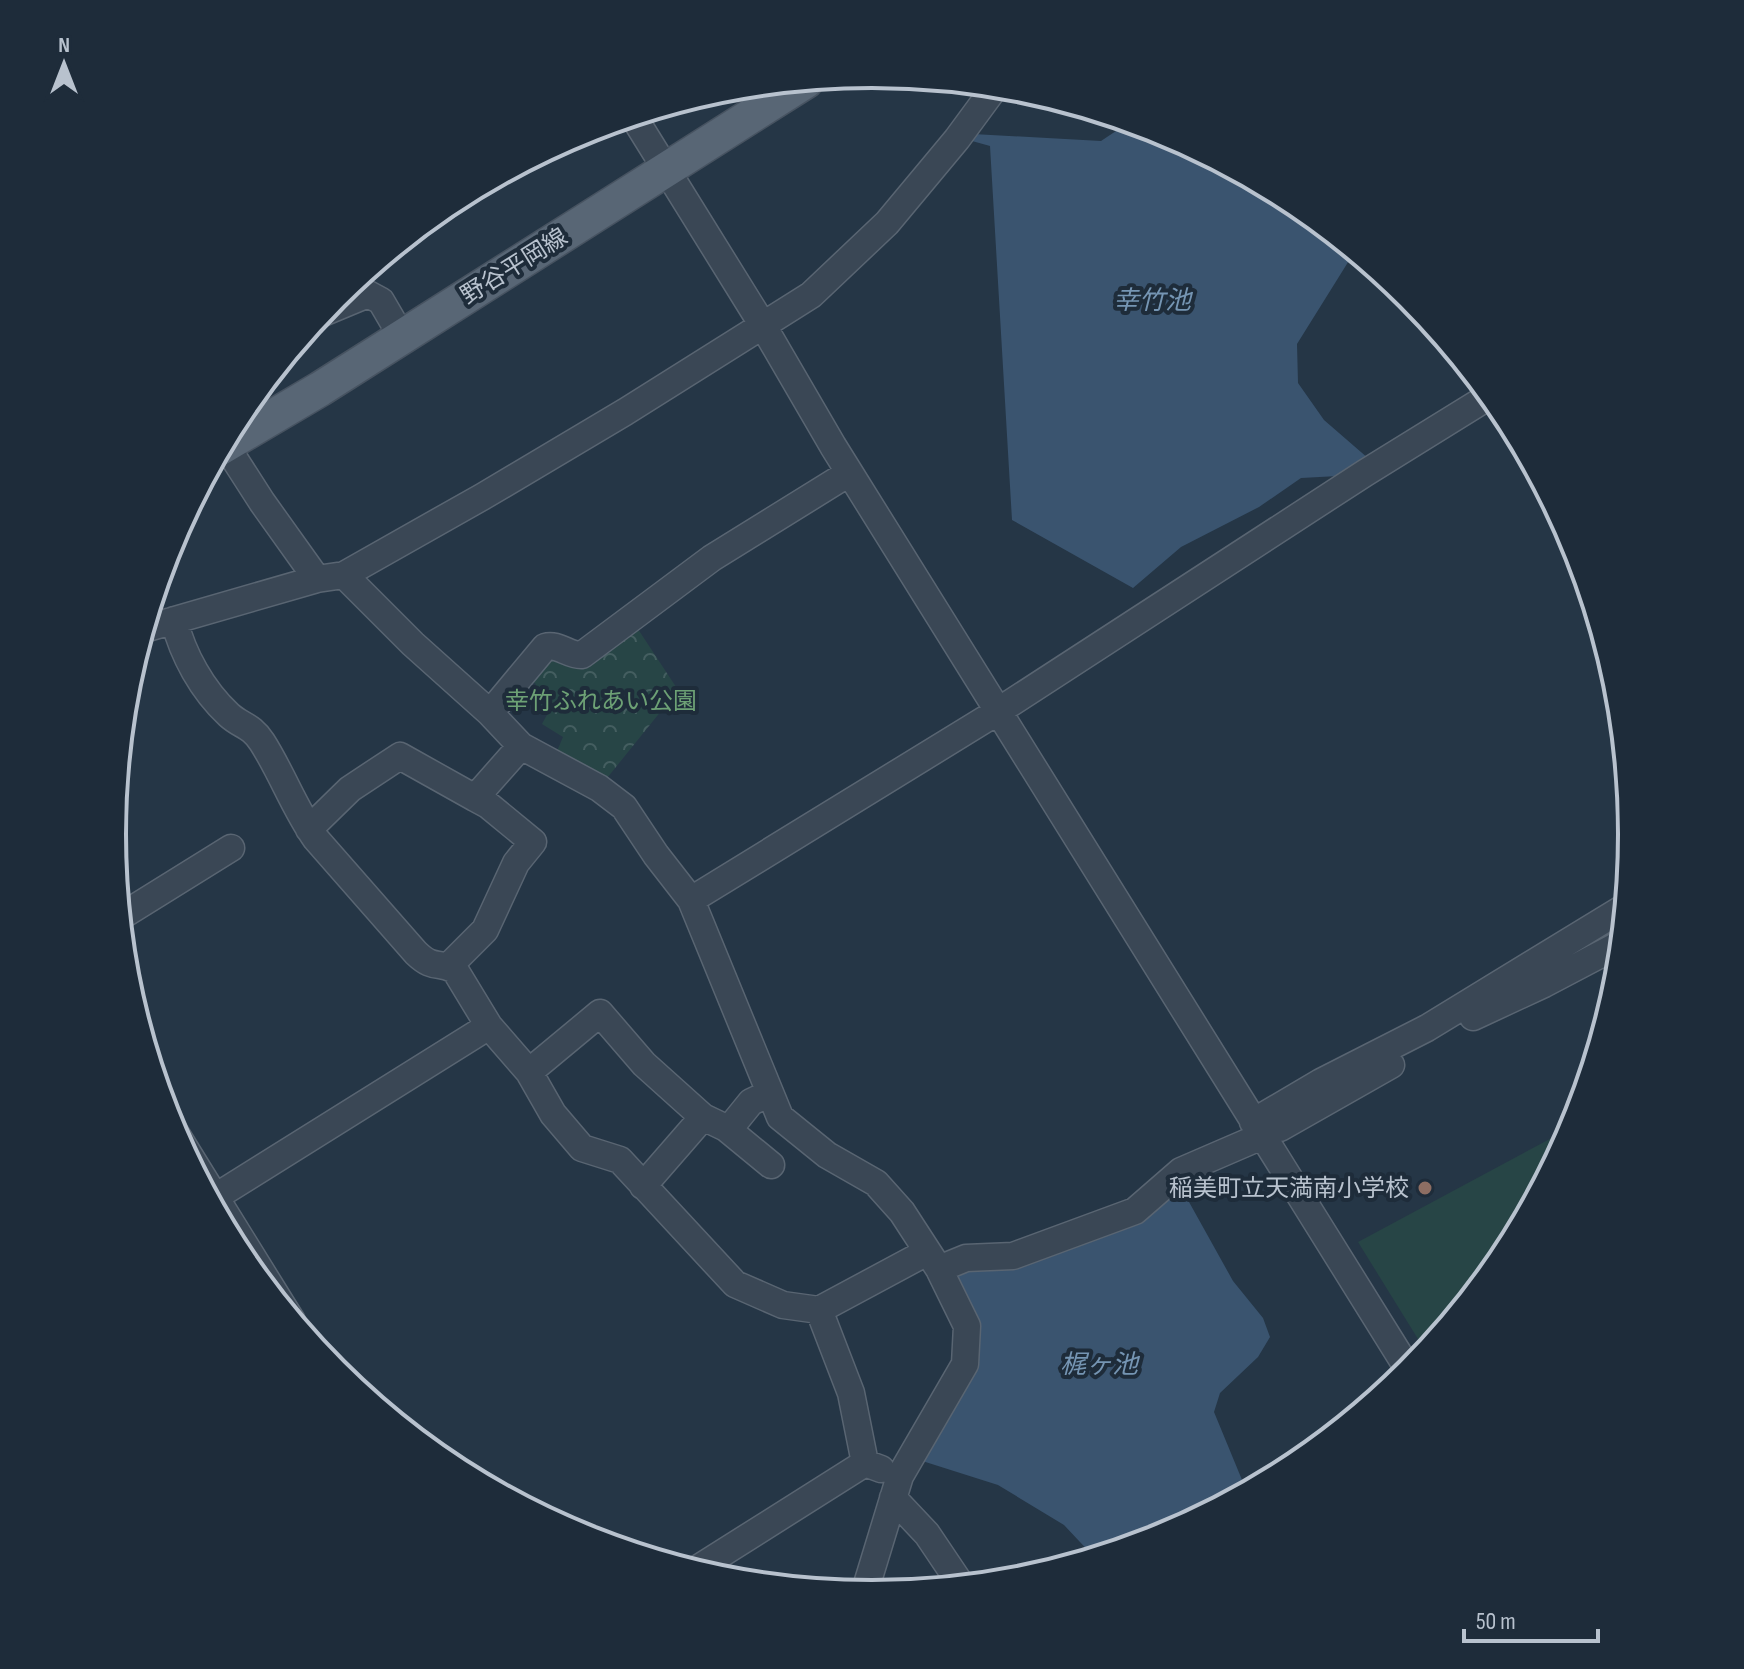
<svg xmlns="http://www.w3.org/2000/svg" width="1744" height="1669" font-family="'Sofia Sans Condensed','Noto Sans JP',sans-serif">
	<style>
		.grass { fill: #274546 }
		.park { fill: url(#park-crowns) }
		.water { fill: #3a546f }
		.lines { fill: none; stroke-linecap: round; stroke-linejoin: round }
		.minor-casing { stroke: #596572; stroke-width: 29 }
		.major-casing { stroke: #475361; stroke-width: 37 }
		.minor { stroke: #3a4755; stroke-width: 26 }
		.major { stroke: #586675; stroke-width: 34 }
		.education-dot { fill: #8d6e63; stroke: #1e2c3a; stroke-width: 3 }
		.labels { text-anchor: middle; stroke-width: 8; stroke-linejoin: round; paint-order: stroke }
		.street-label { font-size: 24px; fill: #b8c2ce; stroke: #1e2c3a }
		.park-label { font-size: 24px; fill: #6da175; stroke: #1e2c3a }
		.poi-label { font-size: 24px; fill: #b8c2ce; stroke: #1e2c3a; text-anchor: end }
		.water-label { font-size: 26px; font-style: italic; fill: #7595b3; stroke: #1e2c3a }
		.rim { fill: none; stroke: #b8c2ce; stroke-width: 4 }
	</style>
	<defs>
		<pattern id="park-crowns" width="20" height="18" patternUnits="userSpaceOnUse" patternTransform="scale(2)"><rect width="20" height="18" fill="#274546"/><path d="M2 6a3 3 0 1 1 6 0M12 15a3 3 0 1 1 6 0" fill="none" stroke="#445e60"/></pattern>
	</defs>
	<rect width="100%" height="100%" fill="#253646"/>
	<path class="grass" d="M 1574,1126 L 1504,1257 L 1426,1352 L 1358,1242 Z"/>
	<path class="park" d="M 630,617 L 678,690 L 599,788 L 552,763 L 563,737 L 542,724 L 548,713 L 529,696 L 536,684 L 521,675 L 551,645 L 582,655 Z"/>
	<path class="water" d="M 1125,120 L 1163,132 L 1295,202 L 1355,251 L 1297,344 L 1298,383 L 1324,420 L 1369,459 L 1338,476 L 1301,478 L 1259,507 L 1181,547 L 1133,588 L 1012,520 L 990,146 L 972,141 L 973,134 L 1101,141 L 1122,127 Z
		M 1179,1184 L 1233,1281 L 1263,1318 L 1270,1337 L 1258,1357 L 1220,1393 L 1214,1412 L 1247,1492 L 1163,1537 L 1095,1558 L 1064,1525 L 998,1485 L 916,1459 L 976,1362 L 954,1277 L 959,1267 Z"/>
	<g class="lines">
		<defs>
			<path id="minor" d="M 633,116 L 762,324 L 833,446 L 1410,1372
				M 320,314 L 368,294 L 381,301 L 402,337
				M 226,446 L 262,502 L 317,579
				M 344,575 L 413,644 L 490,713 L 521,746 L 599,788 L 624,807 L 656,855 L 691,900 L 780,1117 L 827,1155 L 876,1183 L 902,1212 L 939,1269 L 967,1326 L 965,1364 L 900,1476 L 864,1594
				M 174,620 C 183,655 202,690 229,715 C 241,726 251,725 262,742 C 282,773 294,808 316,839 L 416,953 C 435,971 437,960 455,970 L 489,1026
				M 144,629 L 317,579 L 344,575 L 482,497 L 625,412 L 811,295 L 887,223 L 957,139 L 996,86
				M 490,713 L 545,647 C 558,643 569,656 582,655 L 712,558 L 849,473
				M 309,829 L 350,789 L 400,756 L 475,798 L 521,746
				M 691,900 L 997,712 L 1365,473 L 1491,395
				M 120,917 L 231,848
				M 449,966 L 485,930 L 516,863 L 533,842 L 488,805 L 475,798
				M 1473,1017 L 1544,984 L 1622,943
				M 529,1072 L 600,1013 L 644,1064 L 703,1117 L 726,1128 L 771,1165
				M 168,1121 L 292,1321
				M 1253,1122 L 1321,1082 L 1427,1028 L 1625,907
				M 726,1128 L 734,1123 L 751,1102 L 770,1093
				M 1280,1128 L 1391,1065
				M 643,1186 L 703,1117
				M 209,1201 L 489,1026 L 529,1072 L 553,1114 L 582,1148 L 620,1160 L 735,1284 L 783,1305 L 819,1310 L 851,1393 L 865,1463
				M 939,1269 L 966,1258 L 1013,1256 L 1135,1211 L 1181,1171 L 1262,1136
				M 819,1310 L 927,1252
				M 893,1498 L 927,1534 L 962,1586
				M 694,1571 L 865,1463 L 881,1469"/>
			<path id="major" d="M 220,448 L 320,389 L 806,81"/>
		</defs>
		<use href="#minor" class="minor-casing"/>
		<use href="#major" class="major-casing"/>
		<use href="#minor" class="minor"/>
		<use href="#major" class="major"/>
	</g>
	<circle class="education-dot" cx="1425" cy="1188" r="8"/>
	<g class="labels">
		<g class="street-label">
			<text transform="translate(514 266) rotate(-32)" y="8">野谷平岡線</text>
		</g>
		<g class="park-label">
			<text x="601" y="709">幸竹ふれあい公園</text>
		</g>
		<g class="poi-label">
			<text x="1409" y="1196">稲美町立天満南小学校</text>
		</g>
		<g class="water-label">
			<text x="1152" y="309">幸竹池</text>
			<text x="1099" y="1373">梶ヶ池</text>
		</g>
	</g>
	<path d="M0 0H1744V1669H0ZM126 834a746 746 0 1 1 1492 0a746 746 0 1 1-1492 0Z" fill="#1e2c3a" fill-rule="evenodd"/>
	<path class="rim" d="M126 834a746 746 0 1 1 1492 0a746 746 0 1 1-1492 0Z"/>
	<g transform="translate(64 64)" stroke="#1e2c3a" stroke-width="6" paint-order="stroke">
	<path d="M0-6L14 30L0 20L-14 30Z" fill="#b8c2ce"/>
	<text y="-12" font-size="22" font-weight="bold" text-anchor="middle" fill="#b8c2ce">N</text>
	</g>
	<path d="M1464 1629v12h134v-12" fill="none" stroke="#b8c2ce" stroke-width="4"/>
	<text x="1476" y="1629" font-size="24" fill="#b8c2ce" stroke="#1e2c3a" stroke-width="6" paint-order="stroke">50 m</text>
</svg>
